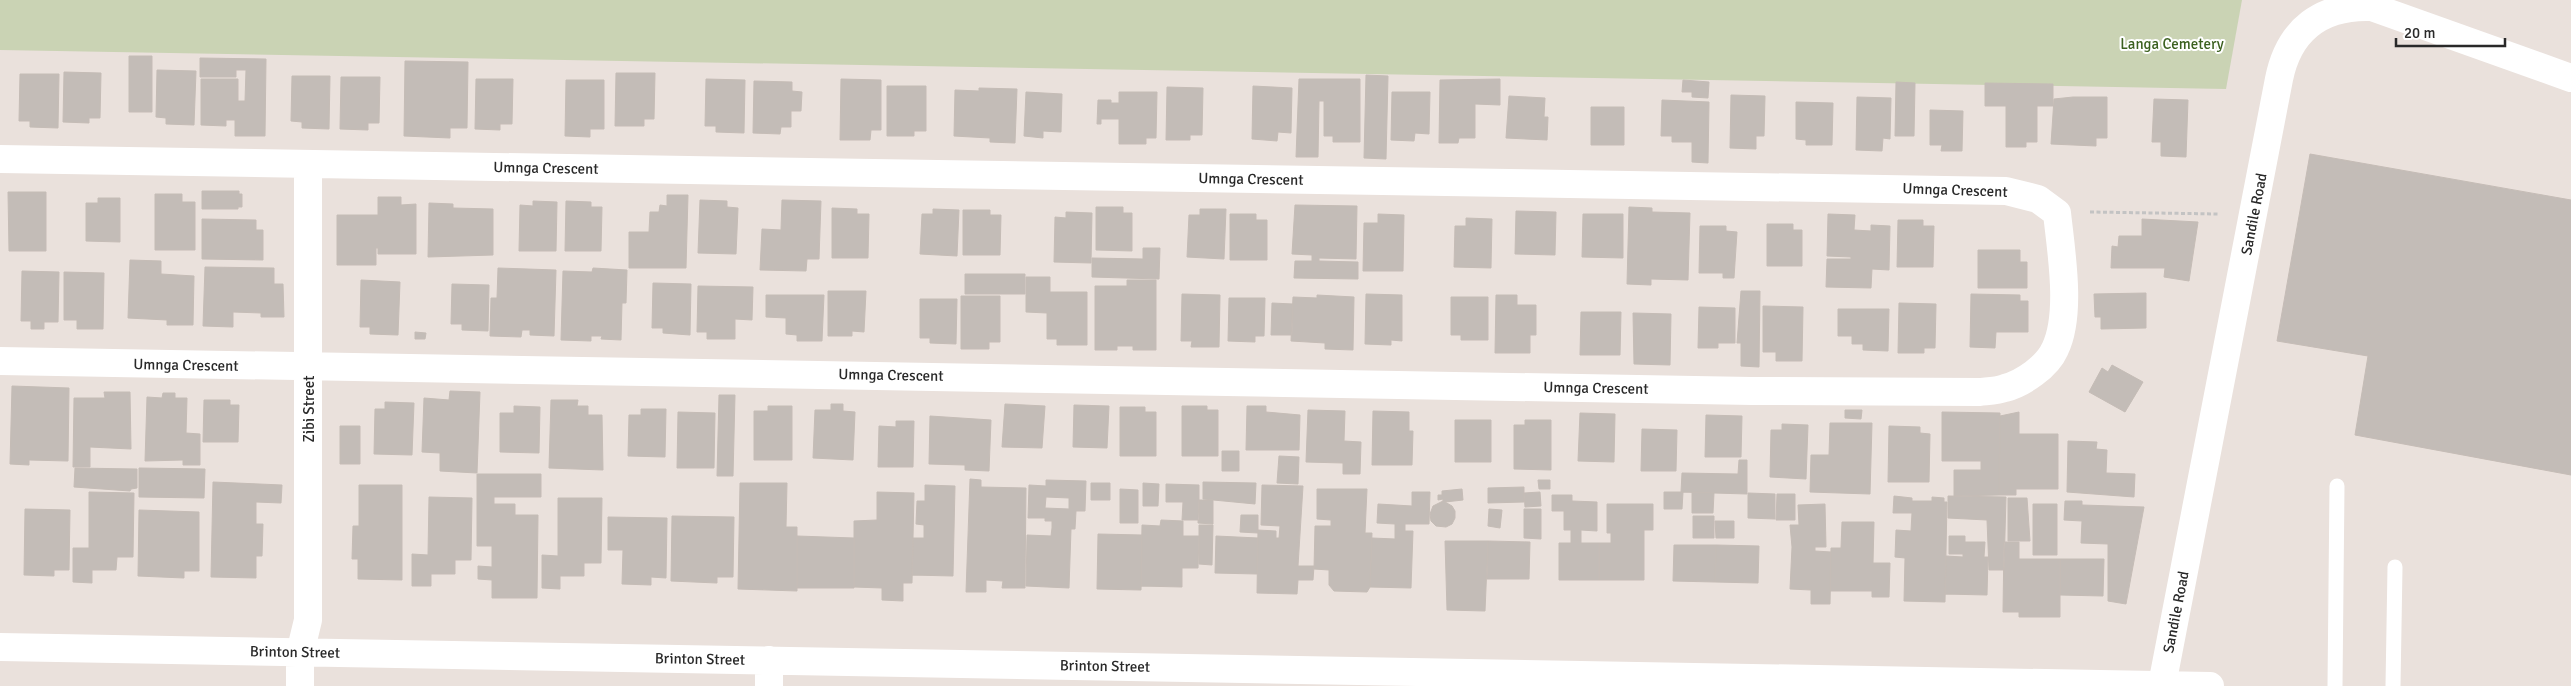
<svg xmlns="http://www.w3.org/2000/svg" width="2571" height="686" font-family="Signika,sans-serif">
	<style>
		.cemetery { fill: #cad3b4 }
		.building { fill: #c3bcb7; stroke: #c5bcb6; fill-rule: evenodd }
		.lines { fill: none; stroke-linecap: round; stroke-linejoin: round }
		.path { stroke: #c3c3c3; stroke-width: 3; stroke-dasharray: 4 2.5; stroke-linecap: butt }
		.service { stroke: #fff; stroke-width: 15 }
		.minor { stroke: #fff; stroke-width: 28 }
		.labels { text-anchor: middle; stroke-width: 4; stroke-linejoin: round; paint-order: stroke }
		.park-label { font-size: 15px; fill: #3b601f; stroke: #fff }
		.street-label { font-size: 15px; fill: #292929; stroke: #fff }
	</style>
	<rect width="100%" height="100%" fill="#eae1dc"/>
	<path class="cemetery" d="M 0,0 L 2242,0 L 2226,89 L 0,50 Z"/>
	<path class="building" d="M 129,56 L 152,56 L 152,112 L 129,112 Z
		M 200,58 L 266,59 L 265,136 L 235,136 L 235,120 L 226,120 L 226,126 L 201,125 L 201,79 L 238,79 L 238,101 L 245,101 L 246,70 L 236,70 L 236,77 L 200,77 Z
		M 405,61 L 468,62 L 467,128 L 450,128 L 450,138 L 404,136 Z
		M 157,70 L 196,71 L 194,125 L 166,124 L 166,118 L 156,117 Z
		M 64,72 L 101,73 L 100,118 L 89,118 L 89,123 L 63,122 Z
		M 616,73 L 655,73 L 654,119 L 644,119 L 644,126 L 615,126 Z
		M 20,74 L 59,74 L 58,128 L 30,127 L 30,121 L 19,121 Z
		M 1366,75 L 1388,76 L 1386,159 L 1364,158 Z
		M 292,76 L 330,76 L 329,129 L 302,128 L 302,122 L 291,121 Z
		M 341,77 L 380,77 L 379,123 L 368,123 L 368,130 L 340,129 Z
		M 476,79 L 513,79 L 512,124 L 500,124 L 500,130 L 475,129 Z
		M 706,79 L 745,80 L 744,133 L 716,132 L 716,126 L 705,126 Z
		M 841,79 L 881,80 L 881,130 L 871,130 L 870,140 L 840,140 Z
		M 1299,79 L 1360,79 L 1360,142 L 1333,142 L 1333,136 L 1324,136 L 1324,101 L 1319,101 L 1318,157 L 1296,157 Z
		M 1500,79 L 1500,105 L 1475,104 L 1475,138 L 1459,138 L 1458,143 L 1439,143 L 1440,80 Z
		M 566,80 L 604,80 L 604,129 L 590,129 L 590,137 L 565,136 Z
		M 1683,80 L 1709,82 L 1708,98 L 1692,97 L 1692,92 L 1682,92 Z
		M 754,81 L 792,82 L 792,91 L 802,92 L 801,111 L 791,111 L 791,127 L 781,127 L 780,134 L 753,133 Z
		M 1896,82 L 1915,83 L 1914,136 L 1895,136 Z
		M 1985,83 L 2053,84 L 2053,106 L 2037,106 L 2037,142 L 2026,142 L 2026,147 L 2006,147 L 2006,106 L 1985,106 Z
		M 887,86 L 926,86 L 926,131 L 914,131 L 914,136 L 887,136 Z
		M 1253,86 L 1292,88 L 1291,133 L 1278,132 L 1277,141 L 1252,139 Z
		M 1167,87 L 1203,88 L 1202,135 L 1190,135 L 1190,140 L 1166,140 Z
		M 979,88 L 1017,89 L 1015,143 L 990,142 L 990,138 L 954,136 L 955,90 L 979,91 Z
		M 1026,92 L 1062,94 L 1061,132 L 1043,131 L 1043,138 L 1024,136 Z
		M 1119,92 L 1157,92 L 1156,138 L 1146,138 L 1146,144 L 1119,144 L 1119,119 L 1101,119 L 1101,124 L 1097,124 L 1098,100 L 1111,100 L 1111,103 L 1119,103 Z
		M 1392,92 L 1430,92 L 1429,134 L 1415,133 L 1414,141 L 1391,140 Z
		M 1731,95 L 1765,96 L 1764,136 L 1756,136 L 1756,149 L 1730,148 Z
		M 1509,96 L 1545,98 L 1544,117 L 1548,117 L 1547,140 L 1506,138 Z
		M 1857,97 L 1891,98 L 1890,139 L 1883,138 L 1882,151 L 1856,150 Z
		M 2073,97 L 2107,97 L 2107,138 L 2096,138 L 2096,146 L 2051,144 L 2054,99 Z
		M 2154,99 L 2188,100 L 2186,157 L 2161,156 L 2161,142 L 2152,142 Z
		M 1662,100 L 1709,102 L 1708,163 L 1692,162 L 1692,142 L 1672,142 L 1672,136 L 1661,136 Z
		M 1796,102 L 1833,103 L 1832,145 L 1806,145 L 1806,140 L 1796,139 Z
		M 1591,107 L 1624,107 L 1624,145 L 1591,145 Z
		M 1930,110 L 1963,111 L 1962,151 L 1941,151 L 1942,145 L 1930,145 Z
		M 2310,154 L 2571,200 L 2571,475 L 2355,435 L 2368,356 L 2277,341 Z
		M 202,191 L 239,191 L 239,194 L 242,194 L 242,207 L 238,207 L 238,209 L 202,209 Z
		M 8,192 L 46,192 L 46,251 L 9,251 Z
		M 155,194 L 182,194 L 182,202 L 195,202 L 195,250 L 155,250 Z
		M 667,195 L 688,195 L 686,268 L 629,268 L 629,232 L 649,232 L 650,212 L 659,212 L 660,205 L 667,206 Z
		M 378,197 L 401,197 L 401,205 L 416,204 L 416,254 L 378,254 L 378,248 L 376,248 L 376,265 L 337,265 L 337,215 L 378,215 Z
		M 98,198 L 120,198 L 120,242 L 86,241 L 86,203 L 98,203 Z
		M 700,200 L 727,201 L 727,207 L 738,208 L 736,254 L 698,253 Z
		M 782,200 L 821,201 L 819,259 L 807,259 L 806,271 L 760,270 L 762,229 L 781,230 Z
		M 533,201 L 557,202 L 556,251 L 519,251 L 520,205 L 533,206 Z
		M 566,201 L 591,202 L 591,207 L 602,207 L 601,251 L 565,251 Z
		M 429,203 L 453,204 L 453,208 L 493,209 L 493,255 L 428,257 Z
		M 1295,205 L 1357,206 L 1356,259 L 1319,258 L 1319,261 L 1358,262 L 1358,279 L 1294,278 L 1295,261 L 1312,261 L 1312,255 L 1292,254 Z
		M 1096,207 L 1123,207 L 1123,213 L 1132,213 L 1132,251 L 1096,250 Z
		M 1629,207 L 1652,208 L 1652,212 L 1690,213 L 1688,280 L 1651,279 L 1651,285 L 1627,284 Z
		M 832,208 L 857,209 L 857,214 L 869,214 L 868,258 L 832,258 Z
		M 933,209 L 959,210 L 957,256 L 920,254 L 922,214 L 933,214 Z
		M 1200,209 L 1226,209 L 1224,259 L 1187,257 L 1189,215 L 1200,215 Z
		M 963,210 L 990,210 L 990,215 L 1001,215 L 1000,255 L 963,255 Z
		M 1516,211 L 1556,212 L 1555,255 L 1515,254 Z
		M 1066,212 L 1092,213 L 1091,263 L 1054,262 L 1055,217 L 1066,218 Z
		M 1230,214 L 1256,214 L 1256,220 L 1267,220 L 1267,260 L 1230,260 Z
		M 1378,214 L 1404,215 L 1403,271 L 1363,271 L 1364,223 L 1378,223 Z
		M 1583,214 L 1623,214 L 1623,258 L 1582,257 Z
		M 1828,214 L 1855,215 L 1854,230 L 1871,231 L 1871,225 L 1890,226 L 1889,270 L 1872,269 L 1871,288 L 1826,287 L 1827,259 L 1851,259 L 1851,257 L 1827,256 Z
		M 1466,218 L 1492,219 L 1491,268 L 1454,267 L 1455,226 L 1466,226 Z
		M 202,219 L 256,220 L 256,230 L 263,230 L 263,260 L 202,259 Z
		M 2142,219 L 2198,222 L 2189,281 L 2164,277 L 2165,268 L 2111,268 L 2112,246 L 2118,247 L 2119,236 L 2142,236 Z
		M 1898,220 L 1923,220 L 1923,226 L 1934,226 L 1933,267 L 1897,267 Z
		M 1767,224 L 1793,224 L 1793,230 L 1802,230 L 1802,266 L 1767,266 Z
		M 1700,226 L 1726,226 L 1726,231 L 1737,232 L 1734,278 L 1723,278 L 1723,273 L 1699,273 Z
		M 1143,248 L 1160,248 L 1159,279 L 1092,277 L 1092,258 L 1143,259 Z
		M 1978,250 L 2020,250 L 2020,262 L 2027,262 L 2027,288 L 1978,288 Z
		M 130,260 L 161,261 L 161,274 L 194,276 L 193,325 L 167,325 L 167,320 L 128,318 Z
		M 205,267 L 274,268 L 274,284 L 283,284 L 284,317 L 261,317 L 261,313 L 233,312 L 233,327 L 203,326 Z
		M 498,268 L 556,270 L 554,336 L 530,335 L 530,330 L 522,330 L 521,337 L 490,336 L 491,298 L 497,298 Z
		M 593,268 L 627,270 L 626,303 L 622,303 L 621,340 L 601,339 L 602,336 L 591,336 L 591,341 L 561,340 L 563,271 L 592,272 Z
		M 22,271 L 59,272 L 58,322 L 44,322 L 44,329 L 31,329 L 31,321 L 21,321 Z
		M 64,272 L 104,273 L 103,329 L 77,329 L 77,320 L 64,320 Z
		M 965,274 L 1025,274 L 1025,294 L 965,294 Z
		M 1026,277 L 1050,277 L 1050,292 L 1087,292 L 1087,345 L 1057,345 L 1057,339 L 1047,339 L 1047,313 L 1026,312 Z
		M 361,280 L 400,282 L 398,335 L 370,334 L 370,327 L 360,327 Z
		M 1127,280 L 1156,280 L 1156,350 L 1133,350 L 1133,346 L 1117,346 L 1117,350 L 1095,350 L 1095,286 L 1127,286 Z
		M 653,283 L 691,284 L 690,335 L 663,333 L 663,328 L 652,328 Z
		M 452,284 L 489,285 L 488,331 L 462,330 L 462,324 L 451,324 Z
		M 698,286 L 753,287 L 752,320 L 735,319 L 735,339 L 707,339 L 707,332 L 697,332 Z
		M 828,291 L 866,291 L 864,332 L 852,331 L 852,336 L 828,336 Z
		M 1741,291 L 1760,291 L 1759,367 L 1741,366 L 1741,343 L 1737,343 Z
		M 2146,293 L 2146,328 L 2101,329 L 2101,317 L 2095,317 L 2094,294 Z
		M 1182,294 L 1220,295 L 1219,347 L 1191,347 L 1192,341 L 1181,341 Z
		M 1366,294 L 1402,295 L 1402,341 L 1391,340 L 1391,345 L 1365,344 Z
		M 1971,294 L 2020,295 L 2020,301 L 2028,301 L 2028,332 L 1996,332 L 1995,348 L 1970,347 Z
		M 766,295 L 824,295 L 822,341 L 797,341 L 797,335 L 786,334 L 786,318 L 766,317 Z
		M 1317,295 L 1354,297 L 1353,350 L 1325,349 L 1325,343 L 1291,341 L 1293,297 L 1317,298 Z
		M 1496,295 L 1517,295 L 1517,305 L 1536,305 L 1536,335 L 1530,335 L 1530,353 L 1495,353 Z
		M 961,296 L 1000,296 L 1000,342 L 989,342 L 989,349 L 961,349 Z
		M 1451,297 L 1488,297 L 1488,340 L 1461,340 L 1461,335 L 1451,335 Z
		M 1229,298 L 1265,298 L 1264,336 L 1255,336 L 1255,342 L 1228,341 Z
		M 920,299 L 957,299 L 956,344 L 930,343 L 930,338 L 920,338 Z
		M 1272,303 L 1293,304 L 1292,335 L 1271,335 Z
		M 1899,303 L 1936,304 L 1935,348 L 1924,348 L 1924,353 L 1898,353 Z
		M 1763,306 L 1803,307 L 1802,361 L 1776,361 L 1776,352 L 1763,352 Z
		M 1699,307 L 1735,308 L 1735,343 L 1718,343 L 1718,348 L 1698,348 Z
		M 1838,309 L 1889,309 L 1888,351 L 1863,350 L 1863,344 L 1852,344 L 1852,336 L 1838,336 Z
		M 1581,312 L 1621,312 L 1620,355 L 1580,355 Z
		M 1633,313 L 1671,314 L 1670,365 L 1634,364 Z
		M 415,332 L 426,333 L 425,339 L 415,339 Z
		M 2112,365 L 2143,382 L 2125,412 L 2089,392 L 2102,368 L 2108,372 Z
		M 12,386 L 69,388 L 68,461 L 29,460 L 29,465 L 10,464 Z
		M 450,391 L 480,392 L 477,473 L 440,471 L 440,453 L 422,452 L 424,398 L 449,400 Z
		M 104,392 L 130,392 L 131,449 L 90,447 L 90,467 L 73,467 L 74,398 L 105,398 Z
		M 163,393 L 175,393 L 175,398 L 187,398 L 186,433 L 200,434 L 200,465 L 183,465 L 183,460 L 145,461 L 147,397 L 162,398 Z
		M 719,395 L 735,395 L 733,476 L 717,476 Z
		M 204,400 L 230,400 L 230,405 L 239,405 L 238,442 L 203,442 Z
		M 551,400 L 578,400 L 577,406 L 588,406 L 588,415 L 602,415 L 603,470 L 549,468 Z
		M 385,402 L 414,403 L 412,455 L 374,454 L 375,409 L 385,409 Z
		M 831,404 L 843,404 L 843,411 L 855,412 L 853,460 L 813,458 L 815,410 L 831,410 Z
		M 1005,404 L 1045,406 L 1042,448 L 1002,447 Z
		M 1074,405 L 1109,406 L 1107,448 L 1073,447 Z
		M 514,406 L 540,407 L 539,453 L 500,452 L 500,413 L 514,413 Z
		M 768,406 L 792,406 L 792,460 L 754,460 L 754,411 L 768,411 Z
		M 1182,406 L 1207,406 L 1207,410 L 1218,410 L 1218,456 L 1182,456 Z
		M 1247,406 L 1266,406 L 1266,412 L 1300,415 L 1299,450 L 1246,450 Z
		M 1120,407 L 1145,407 L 1145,412 L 1156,412 L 1156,456 L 1120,456 Z
		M 641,409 L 666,409 L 665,457 L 628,456 L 629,415 L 641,415 Z
		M 1308,410 L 1345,411 L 1344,441 L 1361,442 L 1360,474 L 1343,474 L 1343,463 L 1306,462 Z
		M 1845,410 L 1862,410 L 1861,419 L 1845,418 Z
		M 1373,411 L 1409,412 L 1409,431 L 1413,431 L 1412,465 L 1372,465 Z
		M 678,412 L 715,413 L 714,468 L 677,468 Z
		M 1942,412 L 2000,413 L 1999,495 L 1954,496 L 1954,470 L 1981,470 L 1981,461 L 1942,461 Z
		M 2019,412 L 2019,434 L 2058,434 L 2058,489 L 2016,489 L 2016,495 L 1999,495 L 2000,416 Z
		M 1580,413 L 1615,414 L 1614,462 L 1578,461 Z
		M 1706,415 L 1742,416 L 1741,457 L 1705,457 Z
		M 930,416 L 991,420 L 989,471 L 965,470 L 965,465 L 929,464 Z
		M 1455,420 L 1491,420 L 1491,462 L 1455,462 Z
		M 1525,420 L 1551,420 L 1551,470 L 1514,469 L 1514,425 L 1525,425 Z
		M 896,421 L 914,421 L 913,467 L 878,467 L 879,426 L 896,427 Z
		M 1830,423 L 1872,423 L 1870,494 L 1810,492 L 1811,455 L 1829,455 Z
		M 1782,424 L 1808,425 L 1806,479 L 1770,477 L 1771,430 L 1782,430 Z
		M 340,426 L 360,426 L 360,464 L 340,464 Z
		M 1889,426 L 1920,427 L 1920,433 L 1930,434 L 1929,482 L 1888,482 Z
		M 1642,429 L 1677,430 L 1676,471 L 1641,471 Z
		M 2068,441 L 2097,442 L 2096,449 L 2107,450 L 2106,473 L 2135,474 L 2134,497 L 2067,492 Z
		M 1222,451 L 1239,451 L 1239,471 L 1222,471 Z
		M 1279,456 L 1299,457 L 1298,484 L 1277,483 Z
		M 1739,460 L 1747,460 L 1747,494 L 1681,492 L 1682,473 L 1738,474 Z
		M 75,468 L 137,469 L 137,488 L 131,489 L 130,491 L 74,487 Z
		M 139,468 L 205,469 L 204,498 L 139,497 Z
		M 477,474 L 541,474 L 541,497 L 494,497 L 494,504 L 515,504 L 515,515 L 538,515 L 537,598 L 492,598 L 492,580 L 478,579 L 478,566 L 492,567 L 492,546 L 477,546 Z
		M 970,479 L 981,480 L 981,487 L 1026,488 L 1025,588 L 1002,588 L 1003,581 L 986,580 L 986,592 L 966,592 Z
		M 1046,480 L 1086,481 L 1085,511 L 1076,511 L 1075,529 L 1071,529 L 1069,588 L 1026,586 L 1027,535 L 1051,536 L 1052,528 L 1052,521 L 1045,521 L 1045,518 L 1028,518 L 1029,485 L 1046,486 ZM 1046,497 L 1069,498 L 1069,509 L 1045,508 Z
		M 1538,480 L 1550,480 L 1550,489 L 1539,489 Z
		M 213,482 L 282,485 L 281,503 L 256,502 L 256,524 L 263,524 L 262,556 L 256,556 L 256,578 L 211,577 Z
		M 1203,482 L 1256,483 L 1255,504 L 1203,499 Z
		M 740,483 L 787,483 L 786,527 L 797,527 L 797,591 L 738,589 Z
		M 1091,483 L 1110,483 L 1110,500 L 1091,500 Z
		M 1143,483 L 1159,484 L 1158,506 L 1143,506 Z
		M 1166,484 L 1199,485 L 1199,520 L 1182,520 L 1183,502 L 1166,502 Z
		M 359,485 L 402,485 L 402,580 L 358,579 L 358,559 L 352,559 L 353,526 L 359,526 Z
		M 925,485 L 955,486 L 953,576 L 912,575 L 913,538 L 924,538 L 924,525 L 916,524 L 917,501 L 925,501 Z
		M 1262,485 L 1303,486 L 1298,566 L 1314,566 L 1313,580 L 1298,580 L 1297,594 L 1257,593 L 1258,530 L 1276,531 L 1276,538 L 1279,538 L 1280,526 L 1261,525 Z
		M 1524,487 L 1524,502 L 1488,503 L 1488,488 Z
		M 1120,489 L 1138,490 L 1138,523 L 1120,523 Z
		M 1317,489 L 1367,489 L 1365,533 L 1372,533 L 1370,587 L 1367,592 L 1334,591 L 1329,585 L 1329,570 L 1314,569 L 1315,526 L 1331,526 L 1331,520 L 1317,519 Z
		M 1462,489 L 1463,500 L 1445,502 L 1452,506 L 1455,511 L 1455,518 L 1452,524 L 1446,527 L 1436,526 L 1431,521 L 1430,514 L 1433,506 L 1443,501 L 1443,499 L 1438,500 L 1438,495 L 1442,495 L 1442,491 Z
		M 89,492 L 134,493 L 133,557 L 117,557 L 116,570 L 92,570 L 92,583 L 73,582 L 73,548 L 89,548 Z
		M 877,492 L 914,493 L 912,583 L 903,583 L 903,601 L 882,600 L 882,588 L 854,587 L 854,521 L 877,520 Z
		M 1412,492 L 1430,492 L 1429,524 L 1405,524 L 1405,531 L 1413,531 L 1411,588 L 1370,587 L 1372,538 L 1395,539 L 1395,524 L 1377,523 L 1378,504 L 1412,506 Z
		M 1540,492 L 1541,506 L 1525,507 L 1524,493 Z
		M 1664,492 L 1683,492 L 1682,509 L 1664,509 Z
		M 1692,492 L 1714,493 L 1713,513 L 1692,513 Z
		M 1748,493 L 1775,494 L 1775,519 L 1748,518 Z
		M 1777,494 L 1795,494 L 1795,520 L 1776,520 Z
		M 1552,495 L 1572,495 L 1572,501 L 1597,502 L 1597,531 L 1581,530 L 1581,543 L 1599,543 L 1599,580 L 1559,580 L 1559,543 L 1571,543 L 1571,530 L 1564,530 L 1564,511 L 1552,511 Z
		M 1894,496 L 1912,498 L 1912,501 L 1932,501 L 1932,497 L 1944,498 L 1944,502 L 1947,502 L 1945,602 L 1904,601 L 1905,558 L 1895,557 L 1896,530 L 1911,531 L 1912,513 L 1893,513 Z
		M 1948,496 L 2006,497 L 2004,570 L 1989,570 L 1987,520 L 1948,518 Z
		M 429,497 L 472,498 L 471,560 L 455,560 L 455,574 L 431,574 L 431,586 L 412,586 L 412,554 L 428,555 Z
		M 558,498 L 602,498 L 601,563 L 584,563 L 584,576 L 560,576 L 560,589 L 542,588 L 542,555 L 558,556 Z
		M 2008,498 L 2027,498 L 2030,541 L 2008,541 Z
		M 1199,500 L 1213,500 L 1213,524 L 1198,523 Z
		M 2065,501 L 2082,501 L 2082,505 L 2144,507 L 2126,604 L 2108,601 L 2108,544 L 2081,543 L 2082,521 L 2064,520 Z
		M 1607,504 L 1653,504 L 1653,530 L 1644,530 L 1644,580 L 1599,580 L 1599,543 L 1611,543 L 1611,533 L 1607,533 Z
		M 1825,504 L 1826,547 L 1815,547 L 1815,551 L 1831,552 L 1830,604 L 1811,604 L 1811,590 L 1790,589 L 1792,547 L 1790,525 L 1799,525 L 1798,505 Z
		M 2033,504 L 2057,504 L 2057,555 L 2033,555 Z
		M 25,509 L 70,510 L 69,570 L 54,570 L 54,576 L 24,575 Z
		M 1489,509 L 1502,510 L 1500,528 L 1488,526 Z
		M 1524,509 L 1541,509 L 1541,539 L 1524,538 Z
		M 139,510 L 199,512 L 199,571 L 184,571 L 184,578 L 138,576 Z
		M 1241,515 L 1258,515 L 1258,533 L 1240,532 Z
		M 672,516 L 734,517 L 733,577 L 717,577 L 717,583 L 671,581 Z
		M 1693,516 L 1714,516 L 1714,538 L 1693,538 Z
		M 608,517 L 667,518 L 666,578 L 651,577 L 651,585 L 622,584 L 623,550 L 608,550 Z
		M 1161,520 L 1183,521 L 1183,536 L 1199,536 L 1198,568 L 1182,568 L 1182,587 L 1141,586 L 1142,525 L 1160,526 Z
		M 1715,521 L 1734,521 L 1734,538 L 1716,538 Z
		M 1842,522 L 1874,522 L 1873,563 L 1890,563 L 1889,597 L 1872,597 L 1872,591 L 1830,591 L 1831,548 L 1841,548 Z
		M 1199,525 L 1213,525 L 1212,565 L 1199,564 Z
		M 1098,534 L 1142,535 L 1141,590 L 1097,589 Z
		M 797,536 L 854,538 L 854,588 L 797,588 Z
		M 1216,536 L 1258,538 L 1257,574 L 1215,573 Z
		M 1949,536 L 1965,536 L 1965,542 L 1985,542 L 1984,557 L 1988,557 L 1987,595 L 1945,594 L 1946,556 L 1963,557 L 1963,554 L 1949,554 Z
		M 1445,541 L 1488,541 L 1485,611 L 1447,610 Z
		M 1488,541 L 1530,542 L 1529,579 L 1487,579 Z
		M 2004,542 L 2019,542 L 2019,559 L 2060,559 L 2060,617 L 2019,617 L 2019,612 L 2003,612 Z
		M 1674,545 L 1716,545 L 1715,582 L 1673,581 Z
		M 1716,545 L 1759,546 L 1758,583 L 1715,582 Z
		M 2060,559 L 2104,559 L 2103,596 L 2060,595 Z"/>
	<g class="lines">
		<path class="path" d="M 2090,212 L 2219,214"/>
		<path class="service" d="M 2335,686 L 2337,486
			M 2393,686 L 2395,567"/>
		<path class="minor" d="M 0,159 L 2006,191 L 2038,199 L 2057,213 C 2061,251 2072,314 2055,349 C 2047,367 2023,383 2005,388 C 1997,391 1987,391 1979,392 L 1752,391 L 0,361
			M 0,647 L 2210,686
			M 2162,685 L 2279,79 C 2289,29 2322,5 2372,7 L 2571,78
			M 300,686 L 300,653 L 308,620 L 308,164
			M 769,686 L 769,660"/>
	</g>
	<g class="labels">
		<g class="park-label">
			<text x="2172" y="49">Langa Cemetery</text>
		</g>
		<g class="street-label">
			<text transform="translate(546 168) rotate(1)" y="5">Umnga Crescent</text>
			<text transform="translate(1251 179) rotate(1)" y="5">Umnga Crescent</text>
			<text transform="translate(1955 190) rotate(2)" y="5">Umnga Crescent</text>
			<text transform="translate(2254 214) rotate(-79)" y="5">Sandile Road</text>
			<text transform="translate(186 365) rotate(1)" y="5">Umnga Crescent</text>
			<text transform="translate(891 375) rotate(1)" y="5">Umnga Crescent</text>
			<text transform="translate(1596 388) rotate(1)" y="5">Umnga Crescent</text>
			<text transform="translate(309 409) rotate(-90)" y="5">Zibi Street</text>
			<text transform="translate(2176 612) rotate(-79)" y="5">Sandile Road</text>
			<text transform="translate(295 652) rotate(1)" y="5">Brinton Street</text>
			<text transform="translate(700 659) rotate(1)" y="5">Brinton Street</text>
			<text transform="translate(1105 666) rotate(1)" y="5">Brinton Street</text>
		</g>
	</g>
	<path d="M2396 38v8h109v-8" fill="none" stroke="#292929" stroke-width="2.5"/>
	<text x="2404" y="38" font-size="15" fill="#292929" stroke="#ffffff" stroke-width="4" paint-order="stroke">20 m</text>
</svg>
